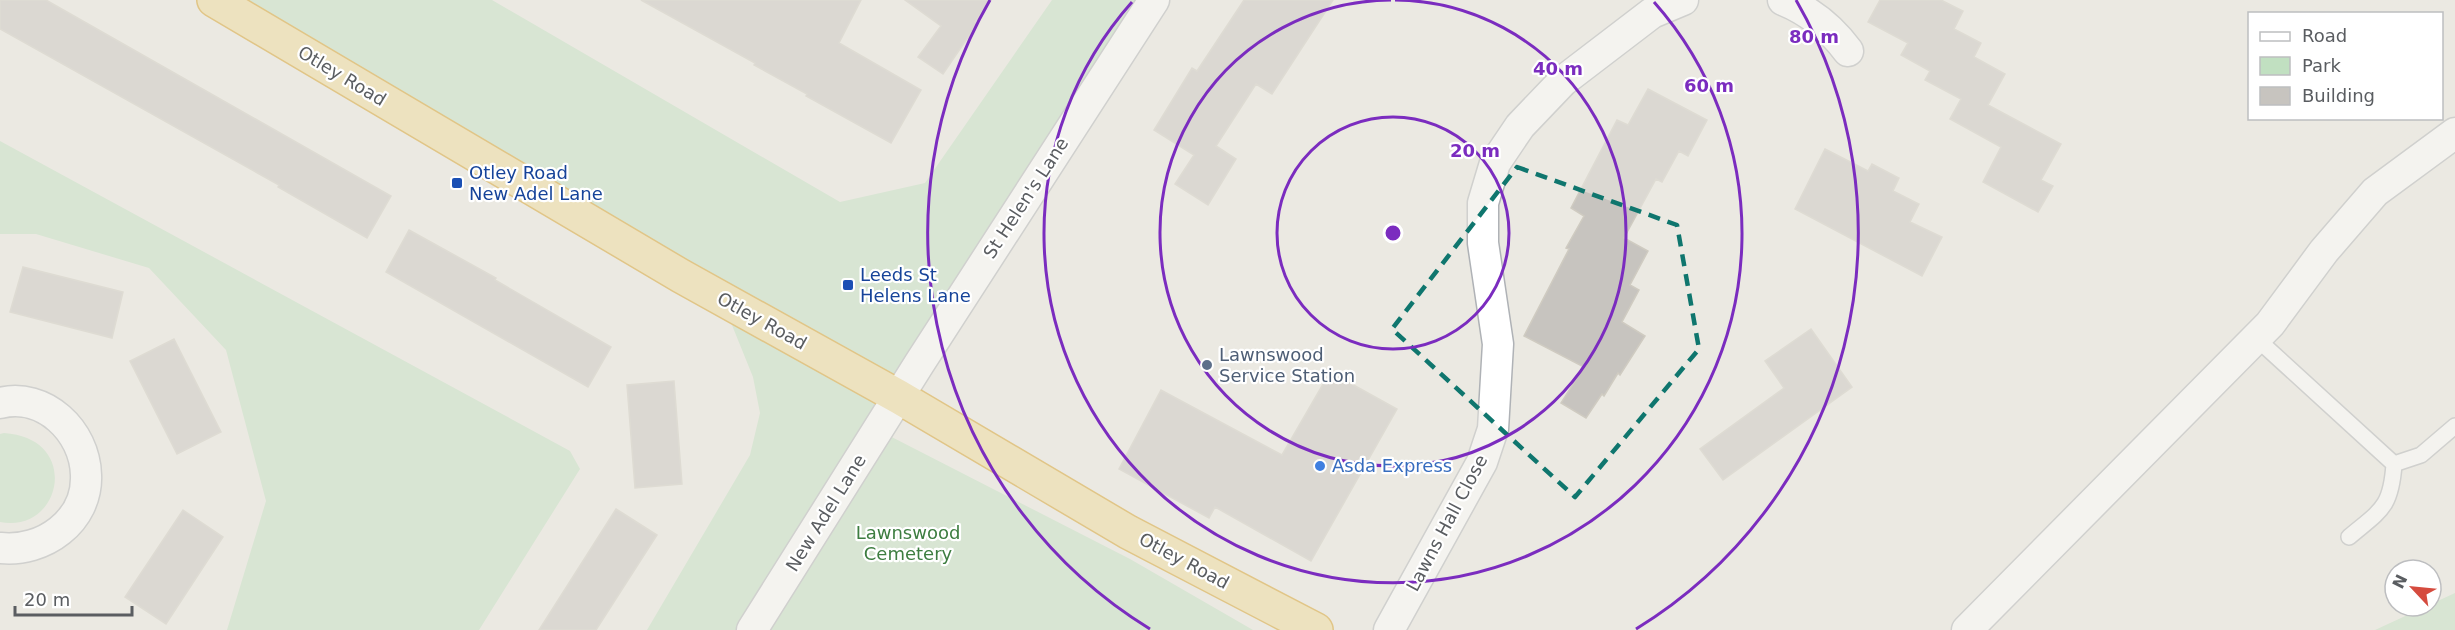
<svg xmlns="http://www.w3.org/2000/svg" width="2455" height="630" font-family="'DejaVu Sans',sans-serif">
	<style>
		.green { fill: #c1e0c1 }
		.building { fill: #c7c4bf; stroke: #cfcbc1; stroke-width: 1.5 }
		.lines { fill: none; stroke-linecap: round; stroke-linejoin: round }
		.lane-casing { stroke: #afb2b6; stroke-width: 18 }
		.street-casing { stroke: #afb2b6; stroke-width: 33 }
		.highway-casing { stroke: #d49a19; stroke-width: 36 }
		.lane { stroke: #fff; stroke-width: 15 }
		.street { stroke: #fff; stroke-width: 30 }
		.highway { stroke: #f0d994; stroke-width: 33 }
		.marked { fill: none; stroke: #0f766e; stroke-width: 4.5; stroke-dasharray: 12 8; stroke-linejoin: round }
		.ring { fill: none; stroke: #7b2cbf; stroke-width: 3 }
		.transit-dot { fill: #1a4fb4; stroke: #fff; stroke-width: 2 }
		.service-dot { fill: #5c6f8a; stroke: #fff; stroke-width: 2 }
		.shop-dot { fill: #3f7fe0; stroke: #fff; stroke-width: 2 }
		.labels { text-anchor: middle; stroke-width: 4.5; stroke-linejoin: round; paint-order: stroke }
		.street-label { font-size: 18px; fill: #5a5d61; stroke: #fff }
		.transit-label { font-size: 18px; fill: #164399; stroke: #fff; text-anchor: start }
		.service-label { font-size: 18px; fill: #4e5e75; stroke: #fff; text-anchor: start }
		.shop-label { font-size: 18px; fill: #366cbe; stroke: #fff; text-anchor: start }
		.park-label { font-size: 18px; fill: #3d7d40; stroke: #fff }
		.centre { fill: #7b2cbf; stroke: #fff; stroke-width: 3 }
		.ring-label { font-size: 18px; text-anchor: middle; font-weight: bold; fill: #7b2cbf; stroke: #fff; stroke-width: 4.5; stroke-linejoin: round; paint-order: stroke }
	</style>
	<rect width="100%" height="100%" fill="#ebe9e2"/>
	<path class="green" d="M 214,0 L 492,0 L 840,202 L 925,183 L 1052,0 L 1154,0 L 878,430 L 1130,559 L 1253,630 L 647,630 L 750,455 L 760,413 L 753,377 L 721,298 Z
		M 0,141 L 570,451 L 580,469 L 479,630 L 227,630 L 266,501 L 226,350 L 149,268 L 36,234 L 0,234 Z
		M 4,433 C 82,438 62,534 0,522 L 0,434 Z
		M 2455,593 L 2455,630 L 2375,630 Z"/>
	<path class="building" d="M 0,0 L 46,0 L 391,196 L 367,238 L 278,187 L 279,185 L 0,29 Z
		M 641,0 L 861,0 L 839,43 L 921,90 L 891,143 L 806,96 L 807,94 L 754,65 L 755,63 Z
		M 905,0 L 991,0 L 975,22 L 977,24 L 943,74 L 918,57 L 941,26 Z
		M 1244,0 L 1333,0 L 1272,94 L 1256,84 L 1216,146 L 1236,159 L 1208,205 L 1175,184 L 1194,155 L 1154,130 L 1192,68 L 1197,71 Z
		M 1880,0 L 1941,0 L 1963,11 L 1954,29 L 1981,43 L 1974,57 L 2005,74 L 1988,105 L 2061,144 L 2041,180 L 2053,186 L 2038,212 L 1983,182 L 2001,147 L 1950,119 L 1961,99 L 1925,80 L 1930,71 L 1901,55 L 1908,43 L 1868,22 Z
		M 1648,89 L 1707,120 L 1688,156 L 1679,151 L 1662,182 L 1656,179 L 1624,238 L 1648,251 L 1630,285 L 1639,290 L 1622,322 L 1645,336 L 1620,375 L 1618,373 L 1604,396 L 1602,394 L 1586,418 L 1561,403 L 1584,367 L 1524,336 L 1569,249 L 1566,248 L 1584,216 L 1571,208 L 1617,120 L 1628,125 Z
		M 1825,149 L 1868,171 L 1872,164 L 1899,178 L 1893,191 L 1919,204 L 1910,222 L 1942,237 L 1922,276 L 1795,209 Z
		M 409,230 L 496,278 L 495,280 L 611,347 L 588,387 L 386,272 Z
		M 23,267 L 123,292 L 112,338 L 10,312 Z
		M 1811,329 L 1852,387 L 1723,480 L 1700,449 L 1784,388 L 1765,361 Z
		M 174,339 L 221,432 L 177,454 L 130,361 Z
		M 1330,372 L 1397,409 L 1311,561 L 1215,507 L 1209,518 L 1119,469 L 1161,390 L 1282,455 Z
		M 674,381 L 682,484 L 635,488 L 627,385 Z
		M 616,509 L 657,535 L 596,630 L 539,630 Z
		M 183,510 L 223,537 L 166,624 L 125,597 Z"/>
	<g class="lines">
		<defs>
			<path id="lane" d="M 2256,338 L 2394,464 C 2391,508 2381,510 2349,537
				M 2394,464 L 2421,455 L 2455,426"/>
			<path id="street" d="M 1783,0 C 1810,11 1831,28 1848,51
				M 0,403 C 44,392 85,431 86,475 C 88,521 43,553 0,548
				M 752,630 L 919,364 L 1154,0
				M 1389,630 L 1482,462 L 1493,429 L 1498,344 L 1483,243 L 1483,203 L 1495,163 L 1520,126 L 1563,81 L 1652,13 L 1683,0
				M 1967,630 L 2270,324 L 2324,251 L 2375,192 L 2455,133"/>
			<path id="highway" d="M 214,0 L 681,276 L 899,397 L 1128,532 L 1316,630"/>
		</defs>
		<use href="#lane" class="lane-casing"/>
		<use href="#street" class="street-casing"/>
		<use href="#highway" class="highway-casing"/>
		<use href="#lane" class="lane"/>
		<use href="#street" class="street"/>
		<use href="#highway" class="highway"/>
	</g>
	<path d="M0 0H2455V630H0ZM 1517,167 L 1677,225 L 1699,349 L 1575,497 L 1392,329 Z" fill="#ebe9e2" fill-opacity=".55" fill-rule="evenodd"/>
	<path class="marked" d="M 1517,167 L 1677,225 L 1699,349 L 1575,497 L 1392,329 Z"/>
	<g class="ring">
		<circle cx="1393" cy="233" r="116"/>
		<path d="M1395 0A233 233 0 1 1 1391 0"/>
		<path d="M1654 2A349 349 0 1 1 1132 2"/>
		<path d="M1150 629A465 465 0 0 1 990 0M1796 0A465 465 0 0 1 1636 629"/>
	</g>
	<g class="transit-dot">
		<rect x="451" y="177" width="12" height="12" rx="3"/>
		<rect x="842" y="279" width="12" height="12" rx="3"/>
	</g>
	<circle class="service-dot" cx="1207" cy="365" r="6"/>
	<circle class="shop-dot" cx="1320" cy="466" r="6"/>
	<g class="labels">
		<g class="street-label">
			<text transform="translate(342 76) rotate(31)" y="6">Otley Road</text>
			<text transform="translate(1026 198) rotate(-57)" y="6">St Helen's Lane</text>
			<text transform="translate(762 321) rotate(29)" y="6">Otley Road</text>
			<text transform="translate(826 513) rotate(-58)" y="6">New Adel Lane</text>
			<text transform="translate(1447 523) rotate(-62)" y="6">Lawns Hall Close</text>
			<text transform="translate(1184 561) rotate(28)" y="6">Otley Road</text>
		</g>
		<g class="transit-label">
			<text x="469" y="179">Otley Road<tspan x="469" dy="21">New Adel Lane</tspan></text>
			<text x="860" y="281">Leeds St<tspan x="860" dy="21">Helens Lane</tspan></text>
		</g>
		<g class="service-label">
			<text x="1219" y="361">Lawnswood<tspan x="1219" dy="21">Service Station</tspan></text>
		</g>
		<g class="shop-label">
			<text x="1332" y="472">Asda Express</text>
		</g>
		<g class="park-label">
			<text x="908" y="539">Lawnswood<tspan x="908" dy="21">Cemetery</tspan></text>
		</g>
	</g>
	<circle cx="1393" cy="233" r="9" class="centre"/>
	<g class="ring-label">
		<text x="1814" y="43">80 m</text>
		<text x="1558" y="75">40 m</text>
		<text x="1709" y="92">60 m</text>
		<text x="1475" y="157">20 m</text>
	</g>
	<rect x="2248" y="12" width="195" height="108" fill="#ffffff" stroke="#bdbec0" stroke-width="1.5"/>
	<rect x="2260" y="32" width="30" height="9" fill="#ffffff" stroke="#bdbec0" stroke-width="1.5"/>
	<text x="2302" y="42" font-size="18" fill="#5a5d61">Road</text>
	<rect x="2260" y="57" width="30" height="18" fill="#c1e0c1" stroke="#bdbec0" stroke-width="1.5"/>
	<text x="2302" y="72" font-size="18" fill="#5a5d61">Park</text>
	<rect x="2260" y="87" width="30" height="18" fill="#c7c4bf" stroke="#bdbec0" stroke-width="1.5"/>
	<text x="2302" y="102" font-size="18" fill="#5a5d61">Building</text>
	<g transform="translate(2413 588) rotate(296)"><circle r="28" fill="#ffffff" stroke="#bdbec0" stroke-width="1.5"/>
	<path d="M0-4.5L10 22L0 15L-10 22Z" fill="#d54b3e"/>
	<text y="-9" font-size="16" font-weight="bold" text-anchor="middle" fill="#5a5d61">N</text>
	</g>
	<path d="M15 606v9h117v-9" fill="none" stroke="#5a5d61" stroke-width="3"/>
	<text x="24" y="606" font-size="18" fill="#5a5d61" stroke="#ffffff" stroke-width="4.5" paint-order="stroke">20 m</text>
</svg>
